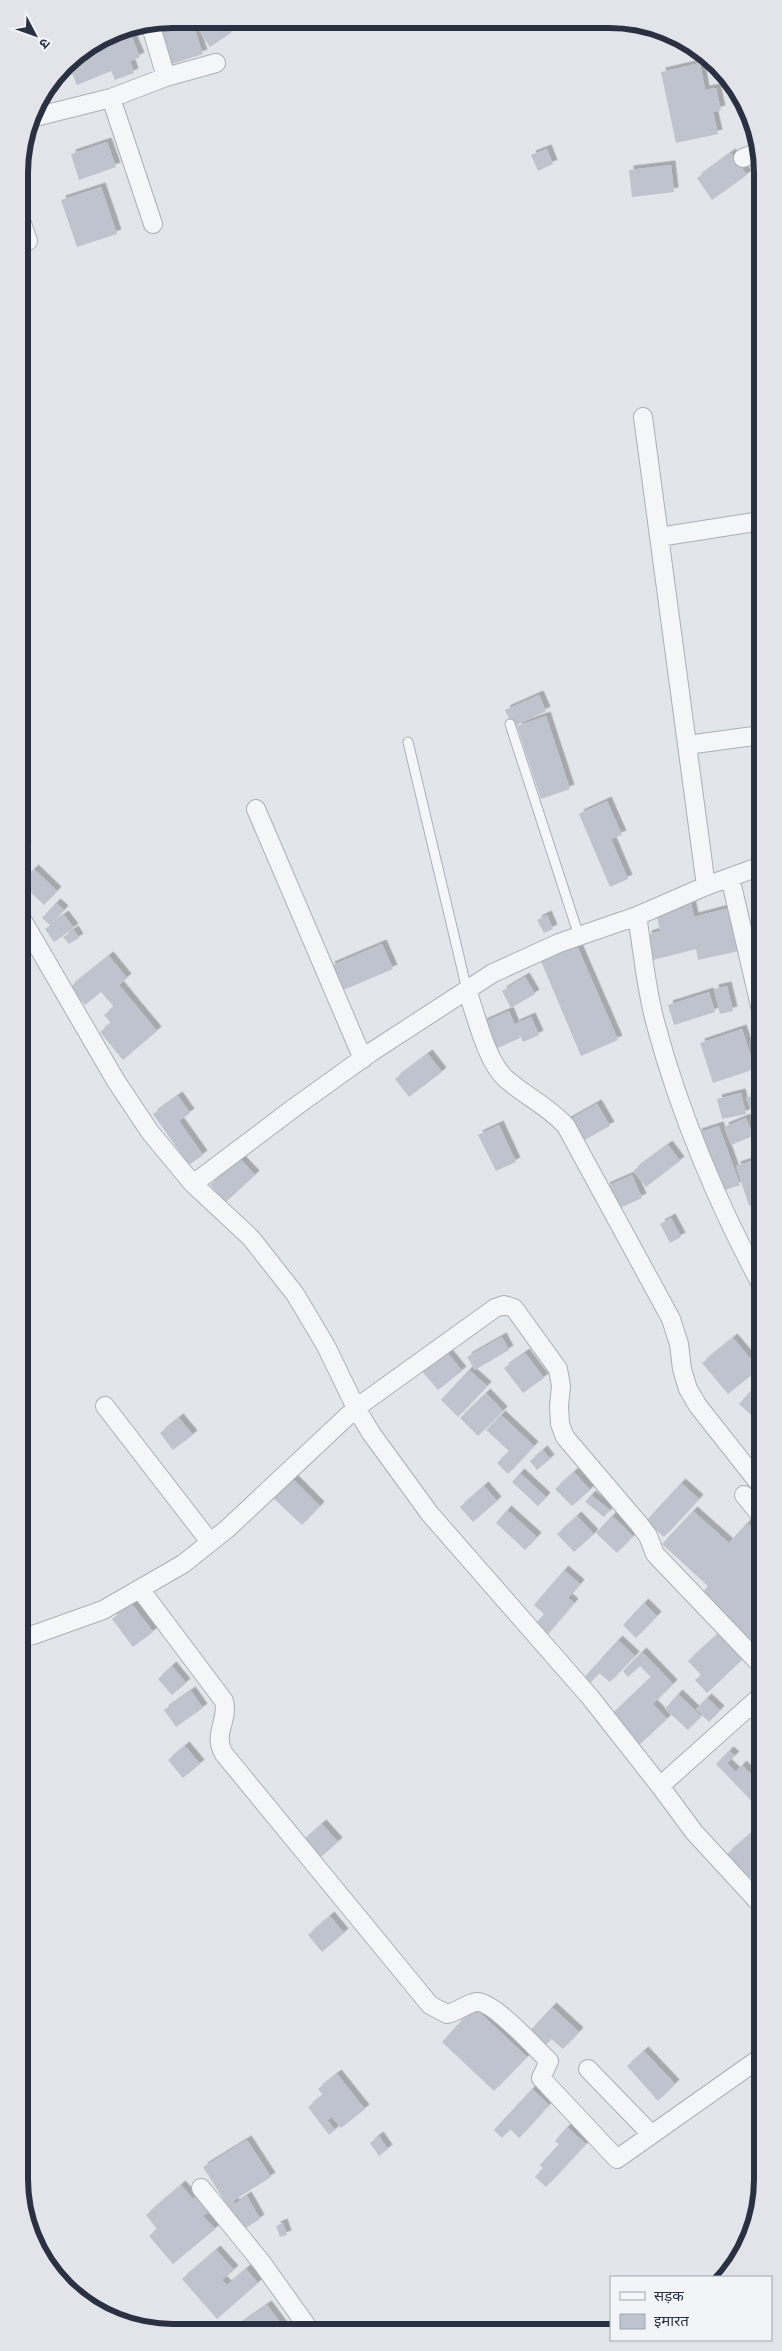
<svg xmlns="http://www.w3.org/2000/svg" width="782" height="2351" font-family="Montserrat,'Noto Sans Devanagari',sans-serif">
	<style>
		.building { fill: #bfc3cd; filter: url(#shadow) }
		.lines { fill: none; stroke-linecap: round; stroke-linejoin: round }
		.service-casing { stroke: #abafb8; stroke-width: 11 }
		.minor-casing { stroke: #abafb8; stroke-width: 20 }
		.service { stroke: #f5f6f8; stroke-width: 9 }
		.minor { stroke: #f5f6f8; stroke-width: 18 }
		.rim { fill: none; stroke: #2a3142; stroke-width: 6 }
	</style>
	<defs>
		<filter id="shadow"><feDropShadow dx="4.5" dy="-4.5" stdDeviation="0" flood-color="#0004"/></filter>
	</defs>
	<rect width="100%" height="100%" fill="#e2e5ea"/>
	<path class="building" d="M 173,19 L 191,19 L 203,54 L 169,65 L 155,22 Z
		M 202,19 L 222,19 L 231,33 L 210,47 L 195,24 Z
		M 128,28 L 140,57 L 130,61 L 134,73 L 115,80 L 111,71 L 77,85 L 67,62 L 71,57 L 114,30 Z
		M 700,63 L 705,90 L 716,88 L 721,110 L 713,112 L 718,134 L 676,143 L 661,72 Z
		M 733,84 L 743,96 L 747,107 L 738,110 L 730,85 Z
		M 107,142 L 116,167 L 79,180 L 71,154 Z
		M 547,149 L 553,164 L 538,171 L 531,155 Z
		M 731,153 L 747,175 L 712,200 L 697,178 Z
		M 671,165 L 674,192 L 632,197 L 629,170 Z
		M 101,187 L 117,234 L 77,247 L 61,200 Z
		M 539,695 L 546,711 L 513,727 L 505,710 Z
		M 546,716 L 570,789 L 541,799 L 517,726 Z
		M 607,801 L 622,835 L 611,839 L 628,879 L 610,887 L 579,814 Z
		M 20,835 L 27,847 L 20,852 Z
		M 34,869 L 57,891 L 44,905 L 21,883 Z
		M 56,903 L 64,910 L 50,925 L 42,918 Z
		M 691,903 L 694,917 L 728,908 L 739,951 L 698,960 L 696,949 L 653,960 L 647,935 L 660,931 L 656,912 Z
		M 64,915 L 74,928 L 54,942 L 45,929 Z
		M 547,915 L 553,929 L 544,933 L 537,920 Z
		M 74,930 L 79,938 L 69,944 L 63,937 Z
		M 574,939 L 618,1040 L 581,1056 L 538,954 Z
		M 382,944 L 393,969 L 341,991 L 330,966 Z
		M 761,950 L 761,978 L 755,952 Z
		M 109,956 L 127,978 L 119,985 L 157,1031 L 123,1060 L 100,1032 L 111,1023 L 104,1015 L 114,1007 L 101,992 L 85,1005 L 70,987 Z
		M 525,977 L 535,994 L 511,1008 L 502,991 Z
		M 727,986 L 733,1011 L 720,1014 L 714,989 Z
		M 709,992 L 715,1012 L 674,1025 L 668,1005 Z
		M 509,1011 L 520,1038 L 493,1050 L 482,1023 Z
		M 531,1017 L 539,1035 L 523,1042 L 515,1024 Z
		M 742,1029 L 755,1069 L 713,1083 L 700,1043 Z
		M 428,1054 L 442,1072 L 409,1097 L 395,1079 Z
		M 741,1093 L 746,1114 L 722,1119 L 717,1099 Z
		M 757,1094 L 761,1104 L 762,1112 L 754,1116 L 746,1098 Z
		M 178,1096 L 190,1113 L 179,1121 L 203,1155 L 189,1165 L 153,1114 Z
		M 597,1104 L 610,1126 L 577,1144 L 565,1122 Z
		M 746,1118 L 753,1136 L 731,1145 L 724,1127 Z
		M 499,1125 L 516,1162 L 496,1171 L 478,1135 Z
		M 719,1126 L 740,1185 L 719,1192 L 697,1133 Z
		M 668,1145 L 680,1161 L 646,1187 L 633,1171 Z
		M 239,1158 L 255,1175 L 226,1202 L 210,1185 Z
		M 757,1159 L 762,1174 L 762,1202 L 749,1206 L 736,1166 Z
		M 632,1175 L 642,1198 L 616,1210 L 605,1187 Z
		M 671,1218 L 681,1237 L 670,1243 L 660,1224 Z
		M 502,1337 L 509,1350 L 475,1370 L 467,1357 Z
		M 733,1338 L 759,1369 L 728,1394 L 702,1363 Z
		M 445,1350 L 462,1371 L 438,1390 L 421,1370 Z
		M 525,1353 L 544,1378 L 523,1393 L 504,1368 Z
		M 469,1370 L 487,1386 L 458,1417 L 441,1400 Z
		M 762,1378 L 762,1417 L 758,1421 L 739,1404 Z
		M 486,1393 L 503,1411 L 478,1436 L 460,1418 Z
		M 501,1415 L 534,1446 L 508,1474 L 497,1463 L 509,1451 L 486,1430 Z
		M 179,1418 L 193,1435 L 173,1450 L 160,1433 Z
		M 762,1422 L 762,1432 L 757,1426 Z
		M 543,1450 L 550,1459 L 537,1470 L 530,1461 Z
		M 574,1472 L 590,1490 L 572,1506 L 555,1489 Z
		M 520,1473 L 546,1497 L 538,1506 L 512,1482 Z
		M 289,1475 L 320,1506 L 302,1525 L 270,1495 Z
		M 681,1483 L 699,1499 L 664,1537 L 646,1521 Z
		M 484,1486 L 497,1501 L 473,1522 L 460,1507 Z
		M 591,1495 L 610,1510 L 604,1517 L 585,1502 Z
		M 507,1510 L 537,1537 L 525,1550 L 496,1523 Z
		M 693,1511 L 729,1543 L 747,1523 L 762,1537 L 762,1636 L 755,1644 L 701,1594 L 708,1586 L 662,1544 Z
		M 577,1516 L 594,1534 L 574,1552 L 557,1534 Z
		M 612,1516 L 633,1536 L 617,1553 L 596,1533 Z
		M 564,1570 L 580,1584 L 568,1598 L 574,1603 L 543,1639 L 531,1629 L 544,1614 L 534,1605 Z
		M 644,1603 L 657,1616 L 636,1638 L 623,1625 Z
		M 132,1604 L 153,1632 L 133,1647 L 112,1619 Z
		M 722,1630 L 746,1656 L 707,1693 L 695,1680 L 701,1675 L 688,1661 Z
		M 618,1640 L 635,1656 L 610,1682 L 599,1673 L 586,1687 L 580,1682 Z
		M 642,1652 L 673,1684 L 653,1704 L 667,1719 L 637,1747 L 609,1717 L 651,1677 L 640,1666 L 628,1677 L 623,1671 Z
		M 172,1666 L 186,1683 L 172,1695 L 158,1679 Z
		M 191,1691 L 203,1708 L 176,1727 L 164,1710 Z
		M 678,1694 L 701,1716 L 688,1730 L 665,1709 Z
		M 707,1698 L 720,1710 L 709,1722 L 696,1709 Z
		M 185,1746 L 200,1764 L 183,1778 L 168,1760 Z
		M 729,1751 L 735,1756 L 727,1763 L 736,1772 L 742,1765 L 759,1782 L 762,1779 L 762,1812 L 716,1764 Z
		M 322,1824 L 338,1842 L 315,1862 L 299,1844 Z
		M 757,1828 L 762,1834 L 763,1866 L 742,1884 L 727,1866 L 733,1860 L 727,1854 Z
		M 763,1872 L 763,1900 L 749,1887 Z
		M 330,1916 L 344,1933 L 322,1952 L 308,1935 Z
		M 474,2007 L 527,2057 L 494,2091 L 442,2042 Z
		M 552,2007 L 579,2032 L 563,2049 L 551,2039 L 544,2047 L 529,2032 Z
		M 644,2051 L 675,2084 L 658,2101 L 627,2066 Z
		M 337,2074 L 365,2109 L 341,2128 L 332,2117 L 327,2120 L 335,2130 L 329,2135 L 308,2107 L 323,2095 L 318,2089 Z
		M 532,2089 L 549,2105 L 519,2138 L 510,2129 L 502,2138 L 494,2130 Z
		M 567,2127 L 586,2144 L 546,2187 L 535,2177 L 543,2168 L 540,2165 L 559,2144 L 555,2141 Z
		M 379,2136 L 388,2149 L 379,2156 L 370,2143 Z
		M 247,2140 L 271,2177 L 233,2201 L 235,2204 L 247,2196 L 260,2219 L 243,2230 L 203,2167 Z
		M 181,2185 L 193,2199 L 197,2196 L 210,2210 L 203,2216 L 215,2229 L 173,2264 L 149,2236 L 157,2229 L 146,2215 Z
		M 283,2223 L 287,2235 L 280,2237 L 276,2226 Z
		M 216,2250 L 234,2270 L 222,2280 L 227,2285 L 246,2269 L 258,2283 L 217,2319 L 182,2279 Z
		M 267,2305 L 285,2329 L 233,2329 Z"/>
	<g class="lines">
		<defs>
			<path id="service" d="M 510,724 L 579,936
				M 408,742 L 467,990"/>
			<path id="minor" d="M 166,77 L 216,63
				M 111,98 L 153,224
				M 31,118 L 111,98 L 166,77 L 150,23
				M 743,158 L 760,151
				M 19,215 L 28,241 L 19,244
				M 643,417 L 706,886
				M 659,537 L 761,521
				M 687,745 L 761,735
				M 256,809 L 363,1059
				M 761,866 L 706,886 L 637,916 L 559,943 L 493,973 L 373,1051 L 295,1107 L 193,1184 L 251,1238 L 295,1294 L 326,1346 L 356,1408 L 371,1433 L 430,1514 L 590,1697 L 660,1786 L 762,1695
				M 730,877 L 761,1010
				M 20,916 L 116,1081 L 150,1132 L 193,1184
				M 637,916 C 643,952 646,990 656,1025 C 679,1112 719,1207 762,1286
				M 467,990 C 476,1015 486,1060 505,1078 C 525,1096 548,1106 566,1126 L 671,1319 L 679,1344 L 682,1369 L 688,1389 L 698,1406 L 762,1487
				M 105,1406 L 210,1542
				M 744,1495 L 762,1517
				M 140,1589 L 224,1701 C 229,1722 212,1733 224,1754 L 430,2005 L 447,2014 C 457,2012 466,2004 476,2002 C 493,2000 536,2049 549,2061 L 541,2078 L 617,2159 L 763,2056
				M 21,1637 L 33,1635 L 103,1610 L 183,1564 L 227,1529 L 356,1408 L 495,1308 L 504,1305 L 514,1308 L 558,1369 L 561,1386 L 559,1406 L 560,1424 L 565,1437 L 639,1524 L 648,1536 L 655,1554 L 762,1666
				M 751,1705 L 762,1716
				M 660,1786 L 694,1832 L 763,1907
				M 588,2069 L 651,2134
				M 201,2188 L 262,2263 L 309,2329"/>
		</defs>
		<use href="#service" class="service-casing"/>
		<use href="#minor" class="minor-casing"/>
		<use href="#service" class="service"/>
		<use href="#minor" class="minor"/>
	</g>
	<path d="M0 0H782V2351H0ZM173 28H609A145 145 0 0 1 754 173V2179A145 145 0 0 1 609 2324H173A145 145 0 0 1 28 2179V173A145 145 0 0 1 173 28Z" fill="#e2e4e9" fill-rule="evenodd"/>
	<path class="rim" d="M173 28H609A145 145 0 0 1 754 173V2179A145 145 0 0 1 609 2324H173A145 145 0 0 1 28 2179V173A145 145 0 0 1 173 28Z"/>
	<rect x="610" y="2276" width="162" height="65" fill="#f2f4f8" stroke="#a2a6af"/>
	<rect x="620" y="2292" width="25" height="8" fill="#f5f6f8" stroke="#a2a6af"/>
	<text x="654" y="2301" font-size="15" fill="#2a3142">सड़क</text>
	<rect x="620" y="2314" width="25" height="15" fill="#bfc3cd" stroke="#a2a6af"/>
	<text x="654" y="2326" font-size="15" fill="#2a3142">इमारत</text>
	<g transform="translate(35 35) rotate(131)" stroke="#f2f4f8" stroke-width="4" paint-order="stroke">
	<path d="M0-4L9 19L0 12L-9 19Z" fill="#2a3142"/>
	<text y="-8" font-size="14" font-weight="bold" text-anchor="middle" fill="#2a3142">उ</text>
	</g>
</svg>
